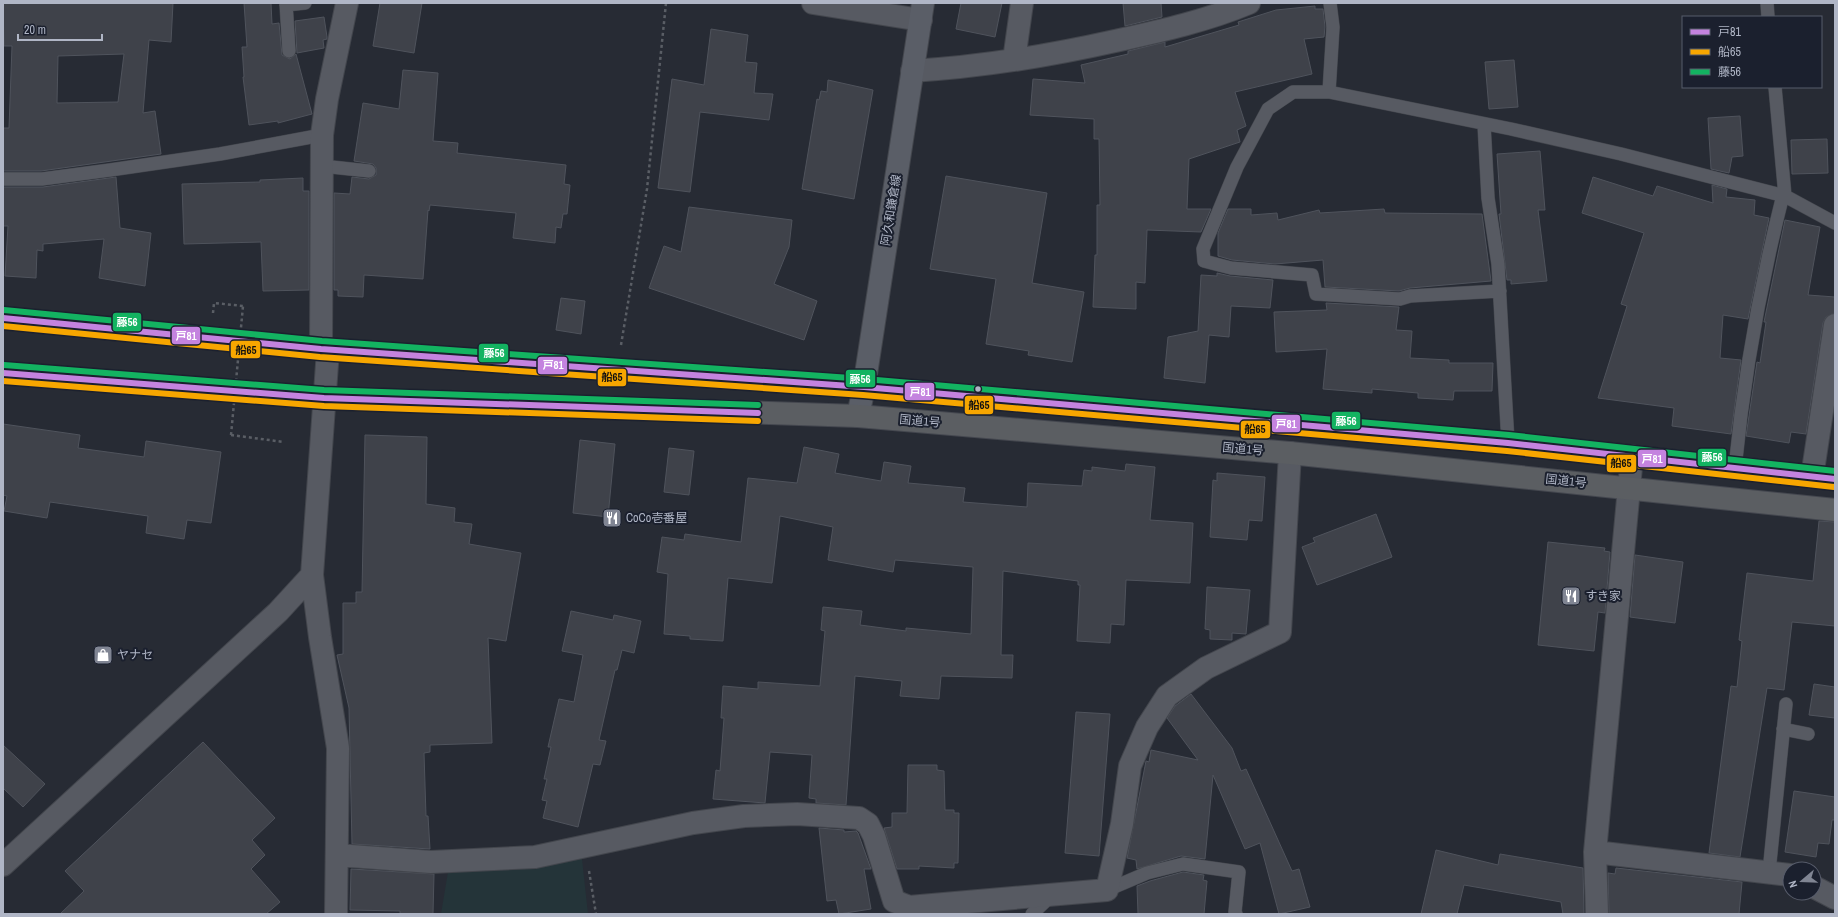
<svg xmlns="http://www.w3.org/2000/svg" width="1838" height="917" font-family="'Archivo Narrow','Noto Sans JP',sans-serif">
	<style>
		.green { fill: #243439 }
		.building { fill: #3f424a; stroke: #4f535c; fill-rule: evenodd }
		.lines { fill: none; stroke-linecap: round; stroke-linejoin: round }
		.lane-casing { stroke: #43464d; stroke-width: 14 }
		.street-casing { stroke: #43464d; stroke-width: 24 }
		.secondary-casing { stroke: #43464d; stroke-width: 24 }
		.highway-casing { stroke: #44474f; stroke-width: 24 }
		.path { stroke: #5a5e65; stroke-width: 2.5; stroke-dasharray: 3 3; stroke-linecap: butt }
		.lane { stroke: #575a62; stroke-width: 13 }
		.street { stroke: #575a62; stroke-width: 22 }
		.secondary { stroke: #5a5e67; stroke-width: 22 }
		.highway { stroke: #5b5e62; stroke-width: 22 }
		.path-bridge { stroke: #5a5e65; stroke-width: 2.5; stroke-dasharray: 3 3; stroke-linecap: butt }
		.bus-1-casing { stroke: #1b202e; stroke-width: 9 }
		.bus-2-casing { stroke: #1b202e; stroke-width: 9 }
		.bus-3-casing { stroke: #1b202e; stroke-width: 9 }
		.bus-1 { stroke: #c483df; stroke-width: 6 }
		.bus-2 { stroke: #f7a600; stroke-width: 6 }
		.bus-3 { stroke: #13b361; stroke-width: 6 }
		.bus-dot { fill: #b0b6c6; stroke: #1b202e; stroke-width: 1.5 }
		.labels { text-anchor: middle; stroke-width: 4; stroke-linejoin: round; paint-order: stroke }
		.street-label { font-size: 12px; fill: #b0b6c6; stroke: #1b202e }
		.poi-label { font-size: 12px; fill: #b0b6c6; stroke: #1b202e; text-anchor: start }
		.line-badge { stroke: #1b202e; stroke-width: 1.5 }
		.badge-label { font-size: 11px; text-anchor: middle; font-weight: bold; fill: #fff }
		.pale-badge-label { font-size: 11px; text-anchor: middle; font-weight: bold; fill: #111 }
	</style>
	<rect width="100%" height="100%" fill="#272b34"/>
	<path class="green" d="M 582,859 L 588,914 L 441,914 L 448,872 Z"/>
	<path class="building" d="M 3,3 L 173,3 L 171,42 L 149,40 L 143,113 L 155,111 L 161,154 L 41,171 L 3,171 L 3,128 L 9,128 L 12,46 L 4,46 ZM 124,54 L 118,102 L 57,103 L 58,56 Z
		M 244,3 L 271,3 L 272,24 L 279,23 L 282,55 L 290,59 L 296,54 L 312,114 L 278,123 L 278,121 L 249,125 L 243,77 L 244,77 L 242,47 L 247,47 Z
		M 380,3 L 422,3 L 414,53 L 373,46 Z
		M 961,3 L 1002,3 L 995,37 L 956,29 Z
		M 1123,3 L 1161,3 L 1162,17 L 1125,26 Z
		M 1315,6 L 1315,9 L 1323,9 L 1325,27 L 1324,37 L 1304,39 L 1312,74 L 1235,92 L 1246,126 L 1237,130 L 1240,142 L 1189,159 L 1187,209 L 1211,209 L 1201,232 L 1147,230 L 1145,283 L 1136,282 L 1136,309 L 1093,307 L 1095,255 L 1097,255 L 1097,205 L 1100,205 L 1099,139 L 1094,139 L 1094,119 L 1030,115 L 1033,79 L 1085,83 L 1081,65 L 1128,54 L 1128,51 L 1165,42 L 1165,47 L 1239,25 L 1238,22 L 1276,10 Z
		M 324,17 L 327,37 L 327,39 L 323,40 L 324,48 L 297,53 L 295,21 Z
		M 711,29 L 748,35 L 745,62 L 757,63 L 754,93 L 773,94 L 769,120 L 700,112 L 690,192 L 658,188 L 672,79 L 704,85 Z
		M 1514,60 L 1518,107 L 1489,109 L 1485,62 Z
		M 403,70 L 438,73 L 433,141 L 458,143 L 457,153 L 566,165 L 564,184 L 570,185 L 567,214 L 563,214 L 561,228 L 556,227 L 555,243 L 513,238 L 516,213 L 430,205 L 429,211 L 428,210 L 423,279 L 364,275 L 363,297 L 338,296 L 338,290 L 334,290 L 334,193 L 350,194 L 352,177 L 369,179 L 376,175 L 376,168 L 373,164 L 354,161 L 363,103 L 399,109 Z
		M 828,80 L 873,90 L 854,199 L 802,189 L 817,99 L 819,100 L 821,91 L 827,92 Z
		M 1740,116 L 1743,156 L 1732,157 L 1729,173 L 1711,169 L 1708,118 Z
		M 1827,139 L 1828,173 L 1792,174 L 1791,140 Z
		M 1540,151 L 1545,210 L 1538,210 L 1547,281 L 1511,284 L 1511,280 L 1507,280 L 1499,214 L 1501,214 L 1497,154 Z
		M 946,176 L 1047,193 L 1032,283 L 1084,292 L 1072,362 L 1028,355 L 1029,351 L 986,344 L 996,279 L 930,269 Z
		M 116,177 L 120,228 L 151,233 L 145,286 L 99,278 L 104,239 L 43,244 L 43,251 L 37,250 L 36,278 L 5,276 L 8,226 L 3,226 L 3,187 L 43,187 Z
		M 1593,177 L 1653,196 L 1657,186 L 1713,203 L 1712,185 L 1727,189 L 1726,197 L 1755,200 L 1754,215 L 1769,218 L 1748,319 L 1723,315 L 1720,358 L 1741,360 L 1731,434 L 1672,426 L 1674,408 L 1598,398 L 1627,306 L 1621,304 L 1644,233 L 1582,213 Z
		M 303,178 L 303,191 L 309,191 L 309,290 L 263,291 L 261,242 L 184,244 L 182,184 L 260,182 L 260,180 Z
		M 689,207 L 792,220 L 789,247 L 774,284 L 817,301 L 804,340 L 649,288 L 664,246 L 681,252 Z
		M 1228,209 L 1251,209 L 1251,215 L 1277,213 L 1278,220 L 1319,210 L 1320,213 L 1384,209 L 1385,213 L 1482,214 L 1491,281 L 1410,288 L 1399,291 L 1325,287 L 1323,260 L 1275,264 L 1232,260 L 1218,256 L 1218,233 Z
		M 1785,220 L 1820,227 L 1808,295 L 1835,297 L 1835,313 L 1826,317 L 1823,323 L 1806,434 L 1791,432 L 1789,443 L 1746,436 L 1757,362 L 1760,363 L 1766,322 L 1764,322 Z
		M 1217,273 L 1230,276 L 1273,280 L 1270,308 L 1231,306 L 1229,337 L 1209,335 L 1205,383 L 1164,378 L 1168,337 L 1198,331 L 1201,275 L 1217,276 Z
		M 561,298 L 585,301 L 581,334 L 556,330 Z
		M 1326,303 L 1399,307 L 1396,330 L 1412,331 L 1410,358 L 1449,360 L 1449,363 L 1493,363 L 1492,391 L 1454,391 L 1453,400 L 1418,398 L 1418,393 L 1372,389 L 1372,393 L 1323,389 L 1327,349 L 1276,352 L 1274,312 L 1327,310 Z
		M 3,424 L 80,435 L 78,448 L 144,457 L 146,441 L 221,452 L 211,523 L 187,520 L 184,539 L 146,533 L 148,516 L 50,502 L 47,518 L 4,511 L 7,496 L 3,495 Z
		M 365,435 L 427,437 L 426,504 L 455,508 L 454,522 L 472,524 L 469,544 L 521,553 L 506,641 L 488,638 L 492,743 L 430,745 L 430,752 L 424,753 L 426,816 L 428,816 L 430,849 L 352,844 L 349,708 L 337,655 L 343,654 L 343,603 L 356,603 L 356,592 L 362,592 Z
		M 580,440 L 615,444 L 608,517 L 573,513 Z
		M 804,447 L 839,454 L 835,473 L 881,481 L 884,462 L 911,466 L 908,483 L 965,488 L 963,502 L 1027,507 L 1028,483 L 1082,486 L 1084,470 L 1092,471 L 1092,467 L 1125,471 L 1126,464 L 1155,467 L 1150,520 L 1193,523 L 1190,583 L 1126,580 L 1124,625 L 1111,624 L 1110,643 L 1077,641 L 1080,585 L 1078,585 L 1078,581 L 1003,571 L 1001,655 L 1013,655 L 1012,678 L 941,676 L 939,699 L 900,696 L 902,681 L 855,676 L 846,805 L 816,803 L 816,799 L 809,798 L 812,755 L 770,752 L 765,803 L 713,799 L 716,770 L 720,771 L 724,718 L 721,718 L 723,686 L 758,689 L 758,682 L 820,686 L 825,631 L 821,630 L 823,607 L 862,611 L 860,625 L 906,631 L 906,628 L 971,634 L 973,567 L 895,560 L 893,572 L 828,560 L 833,527 L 780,516 L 772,583 L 728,578 L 723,641 L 690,639 L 690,636 L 664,634 L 668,574 L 657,572 L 662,537 L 684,540 L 685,534 L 741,542 L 748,478 L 797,483 Z
		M 669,448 L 694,451 L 689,495 L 664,492 Z
		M 1217,473 L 1265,477 L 1262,521 L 1249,520 L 1247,540 L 1210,537 L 1213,480 L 1217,481 Z
		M 1376,514 L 1392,557 L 1317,585 L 1302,547 L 1315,542 L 1313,538 Z
		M 1819,521 L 1835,522 L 1835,626 L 1792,622 L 1784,690 L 1767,688 L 1740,857 L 1709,853 L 1731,686 L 1737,687 L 1742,641 L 1739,640 L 1747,573 L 1813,581 Z
		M 1548,542 L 1605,548 L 1604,551 L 1610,552 L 1605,613 L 1598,612 L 1594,651 L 1538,645 Z
		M 1635,555 L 1683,562 L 1675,623 L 1630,617 Z
		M 1207,587 L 1250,590 L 1246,634 L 1232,633 L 1232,640 L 1210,639 L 1210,630 L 1205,629 Z
		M 571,611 L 613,620 L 614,615 L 641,621 L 634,653 L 622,650 L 617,670 L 615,670 L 599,740 L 606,741 L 600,765 L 593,764 L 578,827 L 543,818 L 547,801 L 542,800 L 547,779 L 544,779 L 551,747 L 548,747 L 559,699 L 574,702 L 583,655 L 562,651 Z
		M 1814,684 L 1835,687 L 1835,718 L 1809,715 Z
		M 1191,694 L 1232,748 L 1241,771 L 1246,769 L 1292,871 L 1299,869 L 1310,907 L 1279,914 L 1260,843 L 1245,849 L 1213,775 L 1205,859 L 1181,856 L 1137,869 L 1136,860 L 1127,858 L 1146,761 L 1149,762 L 1151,750 L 1198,760 L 1167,718 L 1175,706 Z
		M 1076,712 L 1110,714 L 1099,856 L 1065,853 Z
		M 203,742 L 275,818 L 252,840 L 265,855 L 251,869 L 280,902 L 266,914 L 60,914 L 84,891 L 65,871 Z
		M 3,745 L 45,784 L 23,807 L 3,788 Z
		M 908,765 L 937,765 L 937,770 L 944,771 L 945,810 L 954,810 L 954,813 L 959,813 L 958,863 L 954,863 L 954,868 L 919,866 L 919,869 L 897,869 L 884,828 L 892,827 L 892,813 L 907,813 Z
		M 1794,791 L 1835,797 L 1835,820 L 1832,820 L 1829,844 L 1818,843 L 1816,857 L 1785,852 Z
		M 819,828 L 844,830 L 844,832 L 856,831 L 858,833 L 871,869 L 864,869 L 871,909 L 839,914 L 836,900 L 827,901 Z
		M 1436,850 L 1498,865 L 1500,854 L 1583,868 L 1584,914 L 1563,914 L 1561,902 L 1464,885 L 1457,914 L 1421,914 Z
		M 1616,868 L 1742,882 L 1739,914 L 1609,914 L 1608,873 L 1615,874 Z
		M 351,869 L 434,874 L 433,914 L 400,914 L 400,911 L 350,910 Z
		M 1183,872 L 1204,875 L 1203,880 L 1207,881 L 1204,914 L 1138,914 L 1137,886 L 1150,881 Z"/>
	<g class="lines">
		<defs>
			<path id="lane" d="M 286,3 L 289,51
				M 1767,3 L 1768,17
				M 286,5 L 305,3
				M 1775,87 L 1785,196 L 1835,223
				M 1329,92 L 1333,27 L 1330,3
				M 1484,124 L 1488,198 L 1498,264 L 1508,443
				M 322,166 L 369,171
				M 3,179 L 42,179 L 110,170 L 220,154 L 322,135
				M 1500,291 L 1410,296 L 1400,299 L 1316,294 L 1312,275 L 1231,268 L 1204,261 L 1203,249 L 1237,167 L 1268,109 L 1293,92 L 1329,92 L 1511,129 L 1621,154 L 1785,196
				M 1735,468 C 1744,375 1760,286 1783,195
				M 1783,729 L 1808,734
				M 1769,872 L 1786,704
				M 1107,890 L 1147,873 L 1183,864 L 1239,872 L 1235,912 L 1236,914
				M 1032,914 L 1051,896"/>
			<path id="street" d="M 813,3 L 921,20
				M 1014,60 L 1022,3
				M 912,71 C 980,67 1048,56 1115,41 C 1160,31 1206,21 1249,3
				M 321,349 L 322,135 L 327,99 L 347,3
				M 328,350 L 312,575 L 320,637 L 338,748 L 336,914
				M 1812,477 L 1835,325
				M 1595,852 L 1790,875
				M 337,855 L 431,862 L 535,857 L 693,823 L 744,816 L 797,814 L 859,818 L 868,824 L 874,836 L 894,901 L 909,907 L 1107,890 L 1122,824 L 1130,766 L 1147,727 L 1167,696 L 1206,668 L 1280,632 L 1290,453
				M 3,865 L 278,612 L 312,575
				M 1814,887 L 1835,898
				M 1597,914 L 1595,852 L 1632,456"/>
			<path id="secondary" d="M 858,416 L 864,387 L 923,3"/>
			<path id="highway" d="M 3,318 L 321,349 L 864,387 L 1508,443 L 1835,479
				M 3,373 L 324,398 L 858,416 L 1290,453 L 1835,510"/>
		</defs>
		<use href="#lane" class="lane-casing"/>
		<use href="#street" class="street-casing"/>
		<use href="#secondary" class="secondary-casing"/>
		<use href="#highway" class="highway-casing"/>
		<path class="path" d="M 213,313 L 214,303 L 243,306
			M 621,345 L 647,189 L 666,3
			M 231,435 L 284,442
			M 589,871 L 596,914"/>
		<use href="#lane" class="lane"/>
		<use href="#street" class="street"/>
		<use href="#secondary" class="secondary"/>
		<use href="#highway" class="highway"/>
		<path class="path-bridge" d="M 231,435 L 243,306"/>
		<defs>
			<path id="bus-1" d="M 3,318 L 321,349 L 864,387 L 1508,443 L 1835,479
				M 3,373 L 324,398 L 758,413"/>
			<path id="bus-2" d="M 3,326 L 320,357 L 863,395 L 1507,451 L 1834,487
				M 3,381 L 324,406 L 758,421"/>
			<path id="bus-3" d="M 4,310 L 322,341 L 865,379 L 1509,435 L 1835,471
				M 4,365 L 324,390 L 758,405"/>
		</defs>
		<use href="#bus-1" class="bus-1-casing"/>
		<use href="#bus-2" class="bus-2-casing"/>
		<use href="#bus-3" class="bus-3-casing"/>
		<use href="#bus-1" class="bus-1"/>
		<use href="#bus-2" class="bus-2"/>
		<use href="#bus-3" class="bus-3"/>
	</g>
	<defs>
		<symbol id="restaurant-square" viewBox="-11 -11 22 22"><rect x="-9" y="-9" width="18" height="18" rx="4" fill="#808593" stroke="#1b202e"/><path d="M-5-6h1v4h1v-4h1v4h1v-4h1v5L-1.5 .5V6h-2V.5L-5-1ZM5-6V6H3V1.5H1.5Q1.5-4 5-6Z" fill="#fff"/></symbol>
		<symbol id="shop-square" viewBox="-11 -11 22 22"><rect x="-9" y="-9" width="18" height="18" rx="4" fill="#808593" stroke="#1b202e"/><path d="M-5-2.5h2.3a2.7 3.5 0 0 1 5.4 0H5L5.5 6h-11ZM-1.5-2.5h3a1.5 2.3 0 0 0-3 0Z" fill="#fff"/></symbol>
	</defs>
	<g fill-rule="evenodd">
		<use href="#restaurant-square" x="601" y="507" width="22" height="22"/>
		<use href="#restaurant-square" x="1560" y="585" width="22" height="22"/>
		<use href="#shop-square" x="92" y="644" width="22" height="22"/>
	</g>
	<circle class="bus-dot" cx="978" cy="389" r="3.5"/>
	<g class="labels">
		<g class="street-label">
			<text transform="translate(891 210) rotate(-81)" y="4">阿久和鎌倉線</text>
			<text transform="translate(920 421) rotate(5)" y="4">国道1号</text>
			<text transform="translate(1243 449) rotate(5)" y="4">国道1号</text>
			<text transform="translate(1566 481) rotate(6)" y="4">国道1号</text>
		</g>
		<g class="poi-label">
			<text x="626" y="522">CoCo壱番屋</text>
			<text x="1585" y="600">すき家</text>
			<text x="117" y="659">ヤナセ</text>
		</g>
	</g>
	<g class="line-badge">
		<rect x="112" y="312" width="30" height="20" rx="4" fill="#13b361"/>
		<rect x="171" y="326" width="30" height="19" rx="4" fill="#c483df"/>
		<rect x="230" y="340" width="31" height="19" rx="4" fill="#f7a600"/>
		<rect x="478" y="343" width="31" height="20" rx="4" fill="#13b361"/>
		<rect x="537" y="356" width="31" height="19" rx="4" fill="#c483df"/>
		<rect x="597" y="368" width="30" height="19" rx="4" fill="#f7a600"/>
		<rect x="845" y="369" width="31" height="19" rx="4" fill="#13b361"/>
		<rect x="904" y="382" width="31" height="19" rx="4" fill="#c483df"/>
		<rect x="964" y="395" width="30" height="20" rx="4" fill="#f7a600"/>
		<rect x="1331" y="411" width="30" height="19" rx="4" fill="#13b361"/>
		<rect x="1271" y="414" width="30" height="19" rx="4" fill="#c483df"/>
		<rect x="1240" y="420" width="31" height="19" rx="4" fill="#f7a600"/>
		<rect x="1697" y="448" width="30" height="19" rx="4" fill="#13b361"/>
		<rect x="1637" y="449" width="30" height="19" rx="4" fill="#c483df"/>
		<rect x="1606" y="454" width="31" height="19" rx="4" fill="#f7a600"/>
	</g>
	<g class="badge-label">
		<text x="127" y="326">藤56</text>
		<text x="186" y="340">戸81</text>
		<text x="494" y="357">藤56</text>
		<text x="553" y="369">戸81</text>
		<text x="860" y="383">藤56</text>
		<text x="920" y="396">戸81</text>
		<text x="1346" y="425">藤56</text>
		<text x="1286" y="428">戸81</text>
		<text x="1712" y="461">藤56</text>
		<text x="1652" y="463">戸81</text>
	</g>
	<g class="pale-badge-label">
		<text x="246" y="354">船65</text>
		<text x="612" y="381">船65</text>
		<text x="979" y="409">船65</text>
		<text x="1255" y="433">船65</text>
		<text x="1621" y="467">船65</text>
	</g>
	<rect width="1838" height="917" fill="none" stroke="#b0b6c6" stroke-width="8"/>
	<rect x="1682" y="16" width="140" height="72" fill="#1b202e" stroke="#575c6b"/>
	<rect x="1690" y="29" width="20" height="6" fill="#c483df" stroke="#575c6b"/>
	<text x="1718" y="36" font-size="12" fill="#b0b6c6">戸81</text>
	<rect x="1690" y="49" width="20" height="6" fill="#f7a600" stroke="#575c6b"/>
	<text x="1718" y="56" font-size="12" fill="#b0b6c6">船65</text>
	<rect x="1690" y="69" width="20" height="6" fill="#13b361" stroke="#575c6b"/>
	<text x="1718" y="76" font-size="12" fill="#b0b6c6">藤56</text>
	<g transform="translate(1802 881) rotate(251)"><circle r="19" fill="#1b202e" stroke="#575c6b"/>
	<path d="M0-3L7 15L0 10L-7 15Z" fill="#808593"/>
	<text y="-6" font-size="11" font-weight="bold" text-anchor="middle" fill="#b0b6c6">N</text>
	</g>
	<path d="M18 34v6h84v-6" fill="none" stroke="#b0b6c6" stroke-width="2"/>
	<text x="24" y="34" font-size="12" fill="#b0b6c6" stroke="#1b202e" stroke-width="3" paint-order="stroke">20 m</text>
</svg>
